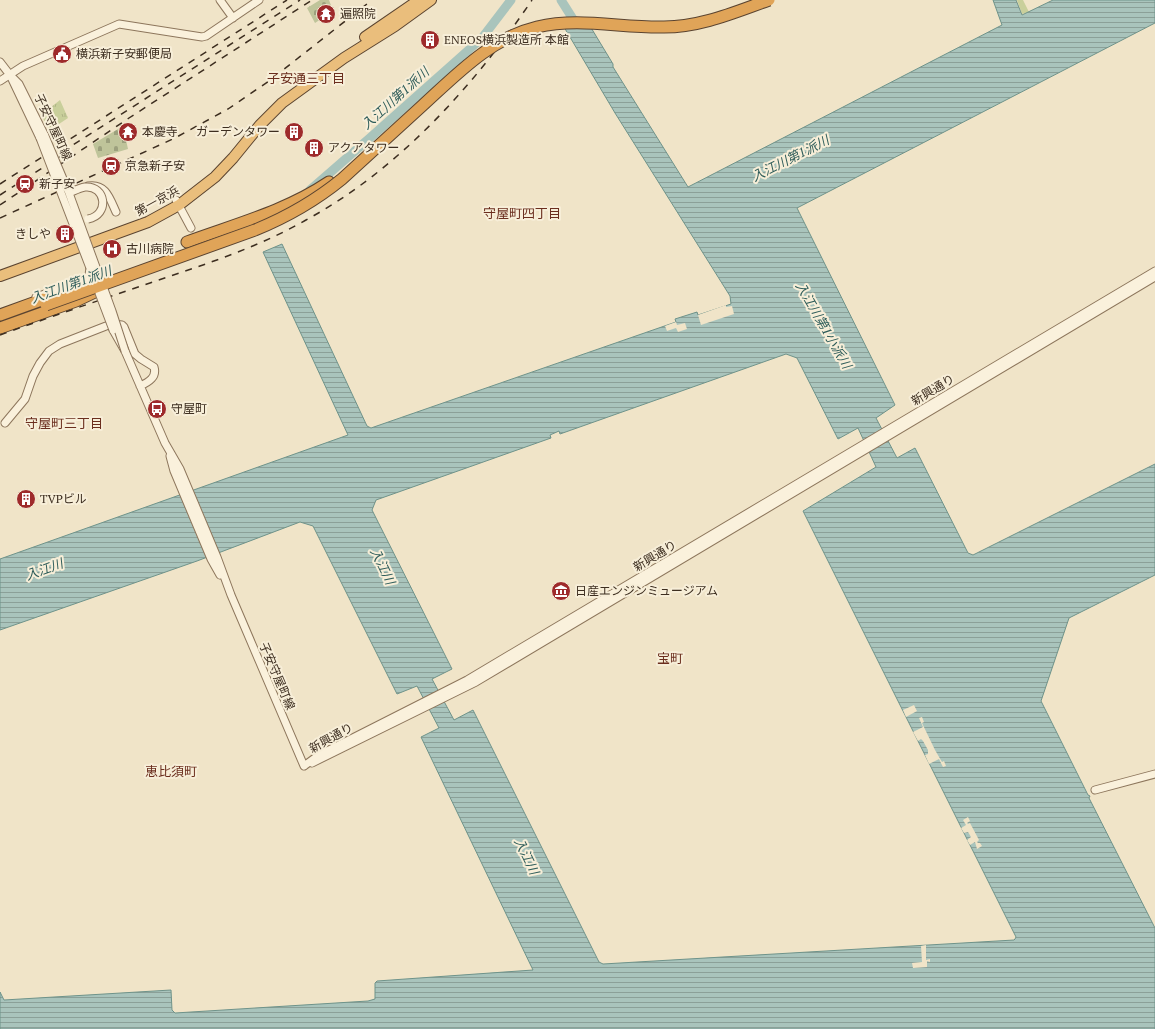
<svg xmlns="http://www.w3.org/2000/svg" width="1155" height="1029" font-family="'PT Serif','Noto Sans JP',serif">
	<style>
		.grass { fill: url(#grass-tufts) }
		.cemetery { fill: url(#cemetery-stones) }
		.water { fill: url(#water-rules); stroke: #6f938a; fill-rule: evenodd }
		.pier { fill: #f0e4c8 }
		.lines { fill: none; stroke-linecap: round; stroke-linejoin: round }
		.river { stroke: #a9c4bc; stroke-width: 9 }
		.tertiary-casing { stroke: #8d765c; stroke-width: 9 }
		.trunk-casing { stroke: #5b4430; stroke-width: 12 }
		.motorway-casing { stroke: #5b4430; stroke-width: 13 }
		.tertiary { stroke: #faf1dc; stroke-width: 7 }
		.trunk { stroke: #eabe7c; stroke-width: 10 }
		.motorway { stroke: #e0a458; stroke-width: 11 }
		.rail { stroke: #3d2e20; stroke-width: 1.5; stroke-dasharray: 7 7; stroke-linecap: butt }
		.tertiary-bridge-casing { stroke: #8d765c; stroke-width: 9; stroke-linecap: butt }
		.motorway-bridge-casing { stroke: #5b4430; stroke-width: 13; stroke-linecap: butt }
		.tertiary-bridge { stroke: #faf1dc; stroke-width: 7 }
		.motorway-bridge { stroke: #e0a458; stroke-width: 11 }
		.labels { text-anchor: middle; stroke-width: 4; stroke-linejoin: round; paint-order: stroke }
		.poi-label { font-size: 12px; fill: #3d2e20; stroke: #f7eed8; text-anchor: start }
		.street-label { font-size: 12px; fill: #3d2e20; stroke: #f7eed8 }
		.neighbourhood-label { font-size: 13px; fill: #6b2e1e; stroke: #f7eed8 }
		.water-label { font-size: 13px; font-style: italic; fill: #2f5d5a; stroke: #f7eed8 }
	</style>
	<defs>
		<pattern id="grass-tufts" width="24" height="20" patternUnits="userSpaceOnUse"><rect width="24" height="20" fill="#c9cf9b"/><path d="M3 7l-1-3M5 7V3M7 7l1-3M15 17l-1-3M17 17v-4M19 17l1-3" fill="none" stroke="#aeb285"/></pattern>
		<pattern id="cemetery-stones" width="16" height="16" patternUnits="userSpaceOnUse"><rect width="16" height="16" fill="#bfc49a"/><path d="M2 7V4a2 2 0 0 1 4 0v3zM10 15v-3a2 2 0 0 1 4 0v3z" fill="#9ca07d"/></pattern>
		<pattern id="water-rules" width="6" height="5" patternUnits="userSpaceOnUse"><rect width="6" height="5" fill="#a9c4bc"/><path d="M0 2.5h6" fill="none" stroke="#8ba098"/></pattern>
	</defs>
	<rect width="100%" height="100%" fill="#f0e4c8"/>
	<path class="grass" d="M 1017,0 L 1023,0 L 1029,12 L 1022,14 Z
		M 60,100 L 68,118 L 50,130 L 41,115 Z"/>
	<path class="cemetery" d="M 320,0 L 329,0 L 332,8 L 323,14 L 324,17 L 315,23 L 307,8 Z
		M 123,126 L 128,149 L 98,158 L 93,144 Z"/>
	<path class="water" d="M 993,0 L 1016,0 L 1022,15 L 1053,0 L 1155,0 L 1155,23 L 797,208 L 895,405 L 876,418 L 897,458 L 915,448 L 968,553 L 973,555 L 1155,464 L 1155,575 L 1069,618 L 1041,701 L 1088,795 L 1090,796 L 1089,798 L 1155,928 L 1155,1029 L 0,1029 L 0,992 L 4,1000 L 171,990 L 172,1010 L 175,1013 L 368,1001 L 375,999 L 375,983 L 377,981 L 533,970 L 421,737 L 439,728 L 417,686 L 397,694 L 313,526 L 300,522 L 197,561 L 0,630 L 0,559 L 348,435 L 263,252 L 282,244 L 367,426 L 371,428 L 676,322 L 675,319 L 697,312 L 698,315 L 731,304 L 730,296 L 615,113 L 564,27 L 590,26 L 613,64 L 613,67 L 688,187 L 1002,25 ZM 786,354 L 797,358 L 838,439 L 858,428 L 876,467 L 803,511 L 1016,937 L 1015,939 L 1014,940 L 603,964 L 599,962 L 473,710 L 454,720 L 432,679 L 452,669 L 372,510 L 376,500 L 551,438 L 550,435 L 559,431 L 560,434 Z"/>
	<path class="pier" d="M 726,305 L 726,307 L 732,306 L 734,314 L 701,325 L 698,315 Z
		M 676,322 L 677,325 L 685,323 L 687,329 L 678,332 L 676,328 L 667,331 L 665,326 Z
		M 914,705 L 917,711 L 906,717 L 903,710 Z
		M 922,717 L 924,722 L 922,723 L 935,750 L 942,762 L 944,761 L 946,766 L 943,767 L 939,759 L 929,764 L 925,755 L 928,754 L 928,750 L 923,741 L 921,739 L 918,741 L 913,732 L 923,727 L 919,718 Z
		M 968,817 L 970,821 L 967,823 L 968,824 L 970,823 L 979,840 L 977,842 L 978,843 L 980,843 L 982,846 L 977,849 L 975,842 L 970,845 L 967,840 L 971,837 L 968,832 L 964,833 L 961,828 L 966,825 L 963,820 Z
		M 926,945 L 926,960 L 930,959 L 930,962 L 927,961 L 927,967 L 913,968 L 912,963 L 922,962 L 921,946 Z"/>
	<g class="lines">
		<path class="river" d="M 561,0 L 578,27
			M 310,190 L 371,137 L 482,38 L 511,0"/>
		<defs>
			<path id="tertiary" d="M 220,0 L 233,18
				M 0,62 L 10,75 L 19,84 L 45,136
				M 11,77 L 40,138
				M 0,81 L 23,66 L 119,24 L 202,37 L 206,36 L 259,0
				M 88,186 C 106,183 110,199 116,212
				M 176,200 L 191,228
				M 90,268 L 98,290
				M 36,297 L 85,280 L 89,275 L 90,268
				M 113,330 L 125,351 L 165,443 L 180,469 L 217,557 L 231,595 L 304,766
				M 5,423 L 25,399 L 33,376 L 40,363 L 49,351 L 60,344 L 106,326 L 113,324 L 122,325 L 124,327 L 135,354 L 141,359 L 154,367 C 157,377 149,382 140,386
				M 170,456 L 174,471 L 211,559 L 220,575
				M 312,763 L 476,682 L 1155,277
				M 304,766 L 319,755 L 467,680 L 1155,271
				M 1095,790 L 1155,774"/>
			<path id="trunk" d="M 365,37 L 419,0
				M 0,276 L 148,222 L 179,205 L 215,177 L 233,158 L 260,125 L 282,103 L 344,58 L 395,26 L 431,0"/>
			<path id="motorway" d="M 187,242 C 236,224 286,211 329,182
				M 0,315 L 44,299
				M 0,328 L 76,301 L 99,290"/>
		</defs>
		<use href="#tertiary" class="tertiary-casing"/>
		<use href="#trunk" class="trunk-casing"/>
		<use href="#motorway" class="motorway-casing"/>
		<use href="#tertiary" class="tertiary"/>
		<use href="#trunk" class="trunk"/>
		<use href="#motorway" class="motorway"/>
		<path class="rail" d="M 62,152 L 300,0
			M 0,184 L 287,0
			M 0,195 L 69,151
			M 0,205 L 129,118 L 312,0
			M 0,218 L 175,138 L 228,109 L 269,81 L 372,0
			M 0,335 C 50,317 100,300 150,283 C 203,265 257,248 306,220 C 398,170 474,86 532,0"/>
		<defs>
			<path id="tertiary-bridge" d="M 45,136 L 69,193 L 112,311 L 125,351
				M 40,138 L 90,268
				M 69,193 C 74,191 79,188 85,187 C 106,185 110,215 88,219
				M 99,293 L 113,330"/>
			<path id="motorway-bridge" d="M 46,305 L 255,230 C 287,217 315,201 342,179 C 369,154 396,130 423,105 C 457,74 491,38 537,27 C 579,17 621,28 664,27 C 701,27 735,12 769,0"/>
		</defs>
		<use href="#tertiary-bridge" class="tertiary-bridge-casing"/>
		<use href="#motorway-bridge" class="motorway-bridge-casing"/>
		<use href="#tertiary-bridge" class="tertiary-bridge"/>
		<use href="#motorway-bridge" class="motorway-bridge"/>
	</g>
	<defs>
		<symbol id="temple-disc" viewBox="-11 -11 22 22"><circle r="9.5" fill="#9e2a2b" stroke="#f7eed8"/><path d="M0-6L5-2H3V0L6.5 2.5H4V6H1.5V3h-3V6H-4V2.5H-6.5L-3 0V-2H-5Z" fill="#fff"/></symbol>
		<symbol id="building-disc" viewBox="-11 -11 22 22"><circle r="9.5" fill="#9e2a2b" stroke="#f7eed8"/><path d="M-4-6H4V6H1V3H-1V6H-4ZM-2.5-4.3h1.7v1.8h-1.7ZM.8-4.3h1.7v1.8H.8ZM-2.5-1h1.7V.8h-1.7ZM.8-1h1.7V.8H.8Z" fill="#fff"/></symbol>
		<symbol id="civic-disc" viewBox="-11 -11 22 22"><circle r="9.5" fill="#9e2a2b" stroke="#f7eed8"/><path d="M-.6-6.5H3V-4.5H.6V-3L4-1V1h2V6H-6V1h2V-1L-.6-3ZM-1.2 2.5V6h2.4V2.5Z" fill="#fff"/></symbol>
		<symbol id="station-disc" viewBox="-11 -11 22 22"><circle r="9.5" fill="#9e2a2b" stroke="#f7eed8"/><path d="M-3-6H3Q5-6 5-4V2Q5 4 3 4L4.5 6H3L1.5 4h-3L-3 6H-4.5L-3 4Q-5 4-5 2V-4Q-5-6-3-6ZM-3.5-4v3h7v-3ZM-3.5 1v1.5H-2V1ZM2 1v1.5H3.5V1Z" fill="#fff"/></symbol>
		<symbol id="hospital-disc" viewBox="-11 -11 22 22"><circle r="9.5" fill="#9e2a2b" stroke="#f7eed8"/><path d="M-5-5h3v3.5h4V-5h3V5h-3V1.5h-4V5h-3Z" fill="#fff"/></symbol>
		<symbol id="bus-disc" viewBox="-11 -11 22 22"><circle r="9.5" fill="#9e2a2b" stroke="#f7eed8"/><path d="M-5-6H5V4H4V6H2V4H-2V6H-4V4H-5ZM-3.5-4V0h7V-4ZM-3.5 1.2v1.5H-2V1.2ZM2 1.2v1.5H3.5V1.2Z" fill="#fff"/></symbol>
		<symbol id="museum-disc" viewBox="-11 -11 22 22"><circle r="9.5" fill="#9e2a2b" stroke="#f7eed8"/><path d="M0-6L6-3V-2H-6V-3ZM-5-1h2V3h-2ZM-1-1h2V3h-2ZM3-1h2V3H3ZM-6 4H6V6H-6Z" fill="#fff"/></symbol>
	</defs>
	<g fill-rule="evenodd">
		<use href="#temple-disc" x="315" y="3" width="22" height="22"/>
		<use href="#building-disc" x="419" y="29" width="22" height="22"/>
		<use href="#civic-disc" x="51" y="43" width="22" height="22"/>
		<use href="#temple-disc" x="117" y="121" width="22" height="22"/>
		<use href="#building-disc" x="283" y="121" width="22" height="22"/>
		<use href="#building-disc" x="303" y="137" width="22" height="22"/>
		<use href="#station-disc" x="100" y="155" width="22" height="22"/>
		<use href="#station-disc" x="14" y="173" width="22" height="22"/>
		<use href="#building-disc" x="54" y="223" width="22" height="22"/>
		<use href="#hospital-disc" x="101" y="238" width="22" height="22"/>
		<use href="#bus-disc" x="146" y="398" width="22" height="22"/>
		<use href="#building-disc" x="15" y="488" width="22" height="22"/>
		<use href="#museum-disc" x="550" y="580" width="22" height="22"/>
	</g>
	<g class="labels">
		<g class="poi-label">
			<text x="340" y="18">遍照院</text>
			<text x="444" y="44">ENEOS横浜製造所 本館</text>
			<text x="76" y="58">横浜新子安郵便局</text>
			<text x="142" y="136">本慶寺</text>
			<text x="280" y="136" text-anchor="end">ガーデンタワー</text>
			<text x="328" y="152">アクアタワー</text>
			<text x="125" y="170">京急新子安</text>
			<text x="39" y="188">新子安</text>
			<text x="51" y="238" text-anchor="end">きしや</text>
			<text x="126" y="253">古川病院</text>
			<text x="171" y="413">守屋町</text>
			<text x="40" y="503">TVPビル</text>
			<text x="575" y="595">日産エンジンミュージアム</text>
		</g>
		<g class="street-label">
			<text transform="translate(53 127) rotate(65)" y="4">子安守屋町線</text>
			<text transform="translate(157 201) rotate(-29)" y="4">第一京浜</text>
			<text transform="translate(933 390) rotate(-31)" y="4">新興通り</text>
			<text transform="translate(655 556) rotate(-31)" y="4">新興通り</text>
			<text transform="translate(277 676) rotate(67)" y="4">子安守屋町線</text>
			<text transform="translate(331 738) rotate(-29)" y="4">新興通り</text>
		</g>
		<g class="neighbourhood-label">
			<text x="306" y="83">子安通三丁目</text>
			<text x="522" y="218">守屋町四丁目</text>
			<text x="64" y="428">守屋町三丁目</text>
			<text x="670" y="663">宝町</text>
			<text x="171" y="776">恵比須町</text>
		</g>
		<g class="water-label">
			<text transform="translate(395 98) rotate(-42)" y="5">入江川第1派川</text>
			<text transform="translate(790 158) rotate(-27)" y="5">入江川第1派川</text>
			<text transform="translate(71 284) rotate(-20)" y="5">入江川第1派川</text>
			<text transform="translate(824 325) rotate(60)" y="5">入江川第1小派川</text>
			<text transform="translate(383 566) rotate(64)" y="5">入江川</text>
			<text transform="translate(44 569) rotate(-20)" y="5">入江川</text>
			<text transform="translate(527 856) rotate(64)" y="5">入江川</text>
		</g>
	</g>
</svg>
